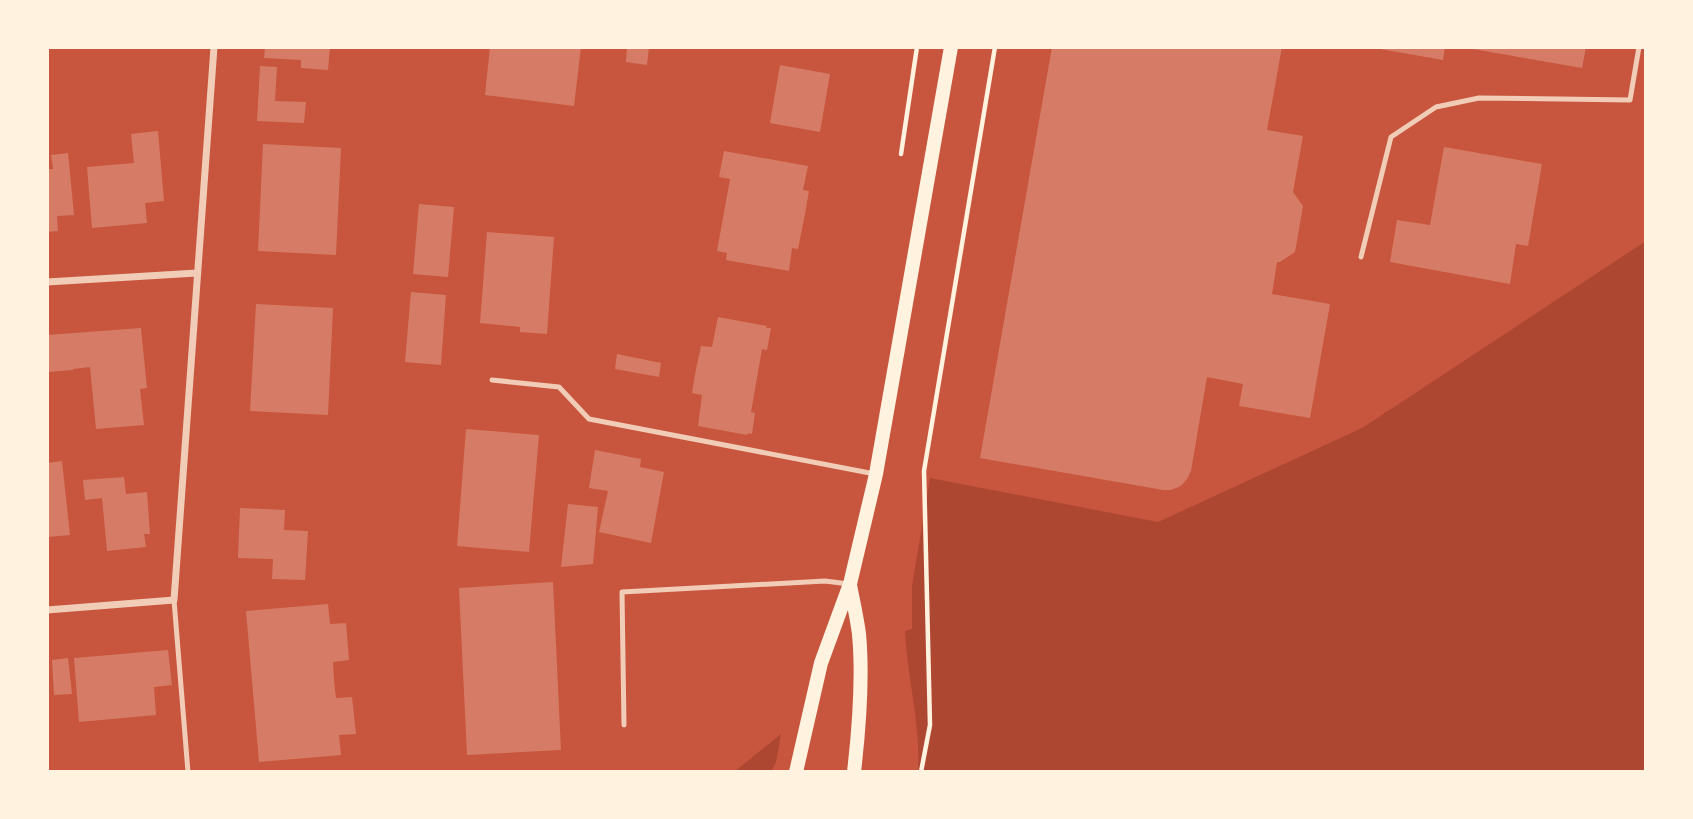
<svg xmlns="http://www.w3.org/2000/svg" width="1693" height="819" font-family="'Exo 2',sans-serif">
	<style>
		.green { fill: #ae4732 }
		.building { fill: #d67c66 }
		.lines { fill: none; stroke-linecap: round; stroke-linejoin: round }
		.path { stroke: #fff3e0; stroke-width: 4.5 }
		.service { stroke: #f1ccb7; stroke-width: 5 }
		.minor { stroke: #f1ccb7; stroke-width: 7 }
		.secondary { stroke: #fff3e0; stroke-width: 14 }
	</style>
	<rect width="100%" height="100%" fill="#c8553d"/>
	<path class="green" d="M 1646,241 L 1646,772 L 918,772 C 921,724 907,678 905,631 L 912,629 L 912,586 L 930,478 L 1158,522 L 1362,428 Z
		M 781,734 L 776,762 L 771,772 L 734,772 Z"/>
	<path class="building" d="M 265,47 L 330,47 L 328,70 L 301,68 L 301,60 L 264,58 Z
		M 490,47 L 581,47 L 574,106 L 485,95 Z
		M 627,47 L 649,47 L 647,65 L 626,62 Z
		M 1052,47 L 1282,47 L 1267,130 L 1303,136 L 1293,192 L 1303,206 L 1295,252 L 1280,262 L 1277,262 L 1272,294 L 1330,304 L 1310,418 L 1239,406 L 1243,384 L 1207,377 L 1191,471 L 1187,479 L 1181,486 L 1171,490 L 1163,490 L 980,458 Z
		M 1381,47 L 1445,47 L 1443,60 L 1380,49 Z
		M 1473,47 L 1586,47 L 1582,68 L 1473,49 Z
		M 780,65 L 830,74 L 820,132 L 770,123 Z
		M 260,66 L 277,67 L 275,101 L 306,102 L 304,123 L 257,121 Z
		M 158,131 L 164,201 L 145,203 L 147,223 L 92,228 L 87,167 L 134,163 L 131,134 Z
		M 263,144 L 341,148 L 336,255 L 258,251 Z
		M 1444,147 L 1542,164 L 1528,246 L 1516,244 L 1510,284 L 1390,262 L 1397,220 L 1430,225 Z
		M 724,151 L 808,166 L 803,190 L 809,191 L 805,214 L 798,249 L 792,248 L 789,271 L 726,260 L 727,253 L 717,251 L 730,179 L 719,177 Z
		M 68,153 L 74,215 L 57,216 L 58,231 L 47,232 L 47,169 L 53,169 L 51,155 Z
		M 419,204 L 454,207 L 448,277 L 413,274 Z
		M 487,232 L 554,237 L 547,334 L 520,332 L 520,327 L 480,323 Z
		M 411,292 L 446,295 L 441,365 L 405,362 Z
		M 256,304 L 333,308 L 328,415 L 250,411 Z
		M 718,317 L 767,326 L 766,328 L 771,328 L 767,350 L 762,349 L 751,412 L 755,413 L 752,434 L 748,433 L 747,435 L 698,426 L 702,395 L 692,393 L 696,369 L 701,346 L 712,347 Z
		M 141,328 L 147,388 L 140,389 L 144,425 L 96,429 L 90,367 L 73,369 L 73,370 L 47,372 L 47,335 Z
		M 617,354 L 661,363 L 659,377 L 615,369 Z
		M 466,429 L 539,435 L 529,552 L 457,546 Z
		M 595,450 L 641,459 L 640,467 L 664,472 L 651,543 L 599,532 L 608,491 L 589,488 Z
		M 62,461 L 70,535 L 47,537 L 47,463 Z
		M 124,477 L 126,494 L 147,492 L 150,534 L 144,534 L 146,547 L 107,551 L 102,498 L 85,500 L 83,480 Z
		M 568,504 L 598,507 L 593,564 L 561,567 Z
		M 240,508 L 285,510 L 284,530 L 308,531 L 305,580 L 272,579 L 273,559 L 238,558 Z
		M 553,582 L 561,750 L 467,755 L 459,588 Z
		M 328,604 L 330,624 L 346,623 L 349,660 L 333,662 L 334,681 L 336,698 L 352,697 L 356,734 L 339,735 L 341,755 L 259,762 L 246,611 Z
		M 168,650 L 172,685 L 154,687 L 156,715 L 79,722 L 74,658 Z
		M 68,658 L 72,694 L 54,695 L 52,660 Z"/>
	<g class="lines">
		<path class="path" d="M 901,154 L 917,47
			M 921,772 L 930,725 L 924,471 L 995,47"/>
		<path class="service" d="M 1361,257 L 1391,137 L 1436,107 L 1479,98 L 1630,100 L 1639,47
			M 492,380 L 559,387 L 589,419 L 875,474
			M 174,600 L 188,772
			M 624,725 L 622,592 L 825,581 L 849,584"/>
		<path class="minor" d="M 47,282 L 197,273
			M 47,610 L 174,600 L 214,47"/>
		<path class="secondary" d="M 850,585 C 853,601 857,618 859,634 C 863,677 859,729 854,772
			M 796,772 L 821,663 L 850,584 L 876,474 L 951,47"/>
	</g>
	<rect width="1693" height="819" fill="none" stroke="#fff3e0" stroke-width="98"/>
</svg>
